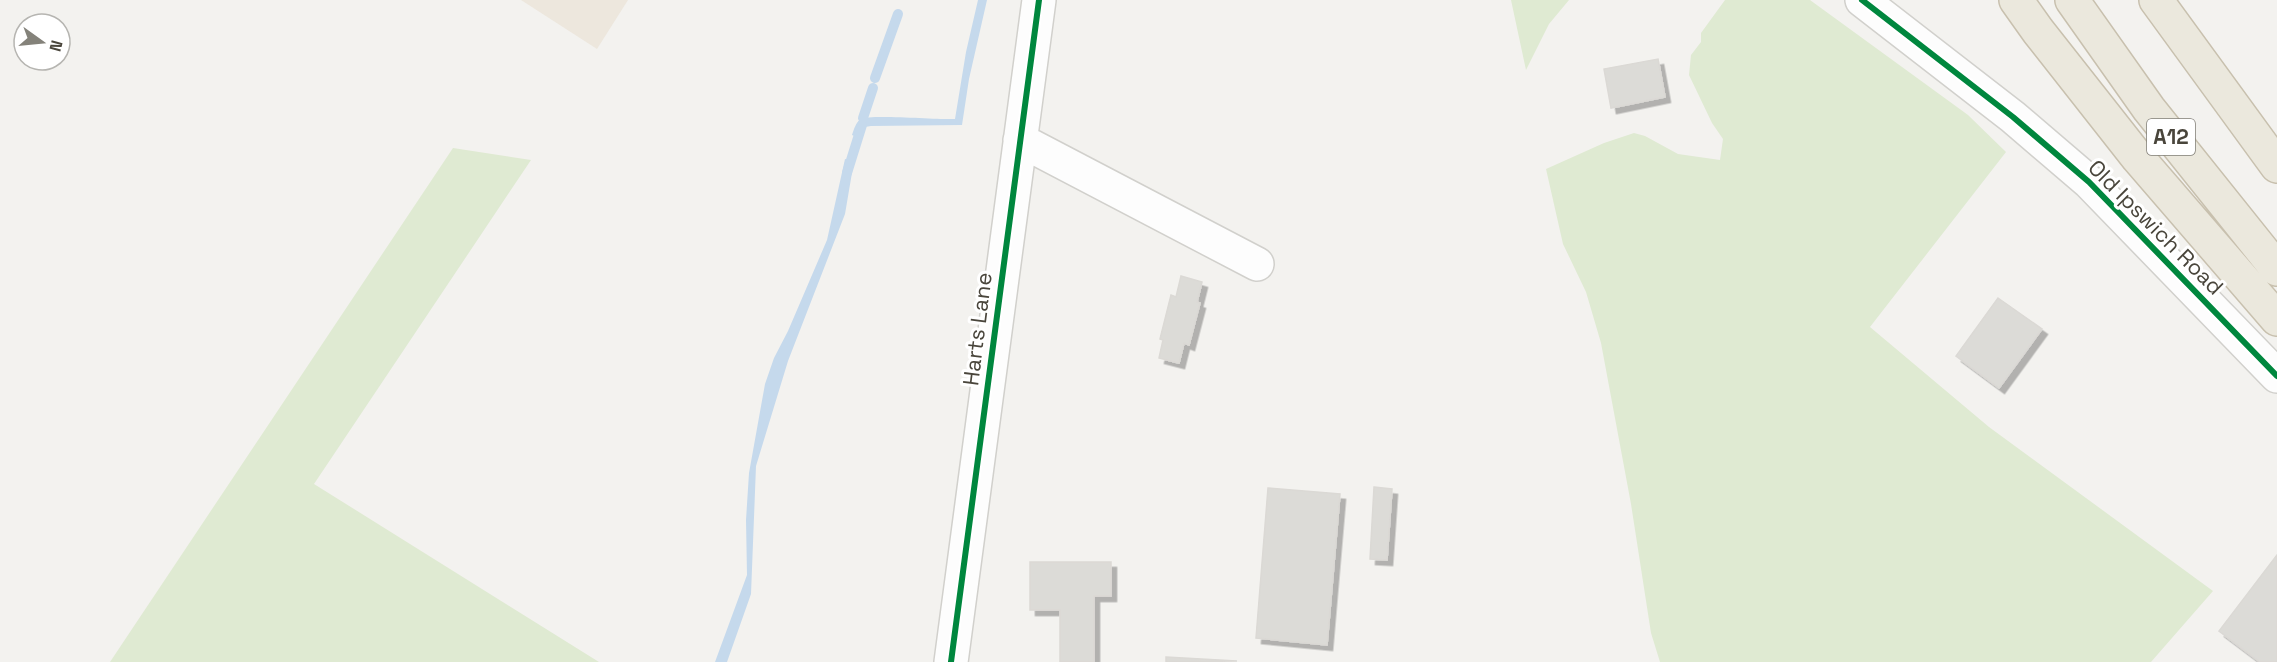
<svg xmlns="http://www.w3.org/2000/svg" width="2277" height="662" font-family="'Space Grotesk',sans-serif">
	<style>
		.commercial { fill: #ede7dd }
		.green { fill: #dfead2 }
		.water { fill: #c5d9ec }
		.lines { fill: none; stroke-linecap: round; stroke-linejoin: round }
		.stream { stroke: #c5d9ec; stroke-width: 10 }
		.building { fill: #dcdbd7; stroke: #dbd9d5; stroke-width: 1.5; filter: url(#shadow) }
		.minor-casing { stroke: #d1d0cc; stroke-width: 36 }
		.highway-casing { stroke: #c8c0ae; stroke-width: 36 }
		.minor { stroke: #fdfdfd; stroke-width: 33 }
		.highway { stroke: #ebe8dd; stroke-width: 33 }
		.cycleway-casing { stroke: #fff; stroke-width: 10 }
		.cycleway { stroke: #00873e; stroke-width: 6 }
		.labels { text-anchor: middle; stroke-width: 6; stroke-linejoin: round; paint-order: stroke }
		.shield { fill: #fff; stroke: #807d76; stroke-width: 1.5 }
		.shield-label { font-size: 21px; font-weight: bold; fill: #49453b }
		.street-label { font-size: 22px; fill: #49453b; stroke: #fff }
	</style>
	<defs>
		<filter id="shadow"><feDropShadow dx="5.5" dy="5.5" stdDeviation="0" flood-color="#0004"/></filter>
	</defs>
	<rect width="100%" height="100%" fill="#f3f2ef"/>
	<path class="commercial" d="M 521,0 L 628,0 L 597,49 Z"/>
	<path class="green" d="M 1511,0 L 1569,0 L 1549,24 L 1526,70 Z
		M 1725,0 L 1810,0 L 1968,115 L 2006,152 L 1870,327 L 1989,427 L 2213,591 L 2151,662 L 1660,662 L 1651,633 L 1631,504 L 1601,343 L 1586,292 L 1563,244 L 1546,169 L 1604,143 L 1634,133 L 1645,136 L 1678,154 L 1720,160 L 1723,139 L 1712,123 L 1689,75 L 1691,55 L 1701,42 L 1701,33 Z
		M 453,148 L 531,160 L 314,484 L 599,662 L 110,662 Z"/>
	<path class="water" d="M 978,0 L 987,0 L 969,79 L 962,125 L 871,126 L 865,127 L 859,138 L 852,135 C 854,129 856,122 861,119 C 870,114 940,120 955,119 L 966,52 Z
		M 845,159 L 854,161 L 845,214 L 788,361 L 756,466 L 751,594 L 727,662 L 715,662 L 747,575 L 746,520 L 749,473 L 765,384 L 774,358 L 788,331 L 827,240 Z"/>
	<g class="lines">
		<path class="stream" d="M 875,78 L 898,14
			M 863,118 L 873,88
			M 847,173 L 862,125"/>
	</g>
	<path class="building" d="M 1658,59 L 1665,97 L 1611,108 L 1604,69 Z
		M 1181,276 L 1202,282 L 1197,302 L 1200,303 L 1189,345 L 1184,343 L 1179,363 L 1159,358 L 1163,340 L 1160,339 L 1171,295 L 1176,297 Z
		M 1998,298 L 2042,329 L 1999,388 L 1956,356 Z
		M 1374,487 L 1392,489 L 1387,560 L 1370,559 Z
		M 1268,488 L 1340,494 L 1327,645 L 1256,638 Z
		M 2277,555 L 2277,662 L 2260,662 L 2219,631 Z
		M 1030,562 L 1111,562 L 1111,596 L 1094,596 L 1094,662 L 1060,662 L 1060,610 L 1030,610 Z
		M 1166,657 L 1237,661 L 1166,662 Z"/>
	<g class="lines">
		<defs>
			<path id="minor" d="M 1862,0 L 2013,117 L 2089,182 L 2277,376
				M 1020,140 L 1257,264
				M 951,662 L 1039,0"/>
			<path id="highway" d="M 2016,0 L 2038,31 L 2138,158 L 2277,319
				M 2072,0 L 2149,109 L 2277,269
				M 2156,0 L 2277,166"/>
		</defs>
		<use href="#minor" class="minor-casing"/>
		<use href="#highway" class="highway-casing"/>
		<use href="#minor" class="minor"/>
		<use href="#highway" class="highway"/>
		<defs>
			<path id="cycleway" d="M 1862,0 L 2013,117 L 2089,182 L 2277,376
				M 951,662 L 1039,0"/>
		</defs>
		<use href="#cycleway" class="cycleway-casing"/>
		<use href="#cycleway" class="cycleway"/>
	</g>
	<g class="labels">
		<rect class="shield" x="2147" y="119" width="48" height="36" rx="4.5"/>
		<g class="shield-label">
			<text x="2171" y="144">A12</text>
		</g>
		<g class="street-label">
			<text transform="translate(2156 227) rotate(45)" y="8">Old Ipswich Road</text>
			<text transform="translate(977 329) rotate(-83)" y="8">Harts Lane</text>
		</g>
	</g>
	<g transform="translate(42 42) rotate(105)"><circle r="28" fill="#ffffff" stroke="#b6b5b1" stroke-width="1.5"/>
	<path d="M0-4.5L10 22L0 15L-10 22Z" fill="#84827a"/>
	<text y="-9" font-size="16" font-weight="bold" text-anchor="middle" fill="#49453b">N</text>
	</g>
</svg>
